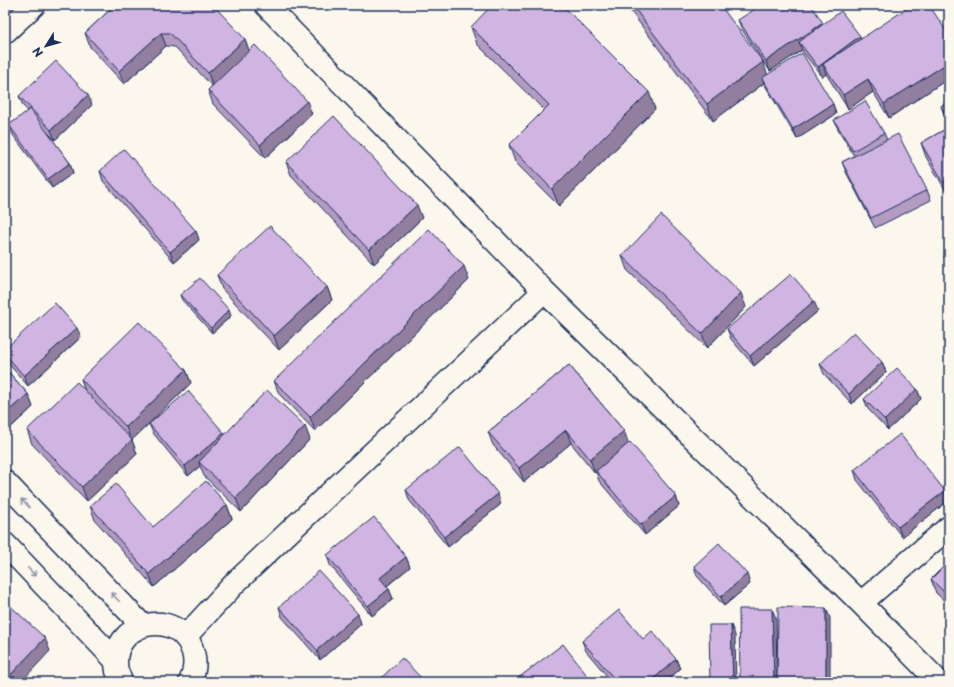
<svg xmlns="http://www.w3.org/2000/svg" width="954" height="687" font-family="'Playpen Sans',sans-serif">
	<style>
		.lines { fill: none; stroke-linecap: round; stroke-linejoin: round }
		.minor-casing { stroke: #1b2f5e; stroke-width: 25 }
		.minor { stroke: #fbf7ec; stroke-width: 22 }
		.wall { fill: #b39bc2; stroke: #1b2f5e }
		.shaded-wall { fill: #927e9e; stroke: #1b2f5e }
		.building { fill: #d0b4e2; stroke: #1b2f5e }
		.oneway { stroke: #8b93a5 }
	</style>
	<rect width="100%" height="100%" fill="#fbf7ec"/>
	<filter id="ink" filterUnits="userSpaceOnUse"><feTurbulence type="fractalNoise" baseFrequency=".025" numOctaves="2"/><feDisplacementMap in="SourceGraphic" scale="8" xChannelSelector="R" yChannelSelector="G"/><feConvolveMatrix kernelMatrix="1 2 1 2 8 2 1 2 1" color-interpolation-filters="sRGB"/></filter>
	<g filter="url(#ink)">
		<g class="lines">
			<defs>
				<path id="minor" d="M 266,5 L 544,291 L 861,603 L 939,682
					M 5,32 L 34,5
					M 5,482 L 142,625
					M 5,544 L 116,661
					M 861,603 L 949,527
					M 185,637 L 236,582 L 544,291
					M 121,682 C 120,678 118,674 117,671 C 107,621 180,605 193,652 C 196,663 195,672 190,682"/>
			</defs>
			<use href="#minor" class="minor-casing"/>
			<use href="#minor" class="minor"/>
		</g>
		<path class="wall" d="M 115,5 L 245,39 L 249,51 L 312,114 L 265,158 L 213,104 L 208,90 L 212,86 L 175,47 L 166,46 L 124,84 L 90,47 L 85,33 Z
			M 626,5 L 720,5 L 767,74 L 833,104 L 836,114 L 797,139 L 766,87 L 764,83 L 713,121 Z
			M 738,20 L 823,24 L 861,39 L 949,35 L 949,78 L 889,118 L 873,92 L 848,109 L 828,77 L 826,74 L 822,77 L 803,52 L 802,50 L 770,71 L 742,30 Z
			M 471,27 L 655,109 L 559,206 L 515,162 L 509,145 L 544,110 L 477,44 Z
			M 19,96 L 92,105 L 55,140 L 47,132 L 70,163 L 73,173 L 52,188 L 13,135 L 9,125 L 28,111 L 23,106 Z
			M 949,101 L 949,125 L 946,120 L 941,106 Z
			M 834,120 L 884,133 L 887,140 L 927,190 L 931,200 L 875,228 L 846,172 L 842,162 L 854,156 L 838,129 Z
			M 949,127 L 949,196 L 926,157 L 921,143 Z
			M 286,162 L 422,218 L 374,264 L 291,175 Z
			M 100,171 L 196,231 L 199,240 L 174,262 L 103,181 Z
			M 949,252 L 949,268 L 947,266 L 944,256 Z
			M 622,256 L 746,307 L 707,348 L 627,270 Z
			M 217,275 L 327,287 L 332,300 L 279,350 L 222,289 Z
			M 469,280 L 315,431 L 279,394 L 274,381 Z
			M 180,295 L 231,316 L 212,333 L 182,300 Z
			M 818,311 L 754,366 L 731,339 L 727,329 Z
			M 81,337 L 28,386 L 6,361 L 5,358 L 5,354 Z
			M 882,362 L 886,372 L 852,404 L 824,374 L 820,364 Z
			M 569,365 L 624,431 L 628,443 L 676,496 L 679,506 L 645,535 L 599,481 L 596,472 L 595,473 L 571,443 L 524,482 L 493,445 L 488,432 Z
			M 5,368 L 28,394 L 33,407 L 8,430 L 5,426 Z
			M 186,370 L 191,383 L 132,440 L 137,454 L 87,501 L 32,444 L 27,430 L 85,391 L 81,379 Z
			M 917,389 L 921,399 L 888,430 L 868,409 L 864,399 Z
			M 149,424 L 225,435 L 310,439 L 241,512 L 204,476 L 200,466 L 188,476 L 153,433 Z
			M 854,470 L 948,501 L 902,537 L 857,480 Z
			M 406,490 L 501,504 L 448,547 L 409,500 Z
			M 227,505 L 232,519 L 154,587 L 95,520 L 90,506 L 153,527 Z
			M 327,555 L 406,557 L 410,567 L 387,586 L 389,589 L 393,599 L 372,616 L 330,565 Z
			M 949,561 L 949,605 L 936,593 L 931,579 Z
			M 694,566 L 750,584 L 724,606 L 697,576 Z
			M 279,607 L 358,614 L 361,624 L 320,660 L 282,617 Z
			M 582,641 L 676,659 L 680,669 L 665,682 L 612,682 L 586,651 Z"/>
		<path class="shaded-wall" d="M 823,23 L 827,33 L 799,42 L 802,50 L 770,71 L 766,61 Z
			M 161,33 L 166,46 L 124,84 L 119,71 Z
			M 860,36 L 863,46 L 823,64 Z
			M 245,39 L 250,53 L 213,87 L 208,73 Z
			M 763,62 L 769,79 L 762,78 L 764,83 L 713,121 L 707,104 Z
			M 949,62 L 949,78 L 889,118 L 884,104 Z
			M 823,64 L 826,74 L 822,77 L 818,67 Z
			M 868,79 L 873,92 L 848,109 L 843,95 Z
			M 649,92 L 655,109 L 559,206 L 552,189 Z
			M 88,95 L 92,105 L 55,140 L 51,130 Z
			M 307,101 L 312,114 L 265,158 L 260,145 Z
			M 833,104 L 836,114 L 797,139 L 793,129 Z
			M 70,163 L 73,173 L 52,188 L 48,179 Z
			M 417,205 L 422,218 L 374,264 L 369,250 Z
			M 196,231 L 199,240 L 174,262 L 170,252 Z
			M 464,266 L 469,280 L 315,431 L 310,417 Z
			M 327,287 L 332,300 L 279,350 L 274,336 Z
			M 741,293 L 746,307 L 707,348 L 702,334 Z
			M 814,301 L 818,311 L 754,366 L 750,356 Z
			M 229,310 L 231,316 L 212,333 L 211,328 Z
			M 77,328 L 81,337 L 28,386 L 24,376 Z
			M 882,362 L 886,372 L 852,404 L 849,394 Z
			M 186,370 L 191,383 L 132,440 L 137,454 L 87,501 L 82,487 L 131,440 L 126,427 Z
			M 917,389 L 921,399 L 888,430 L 885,420 Z
			M 28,394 L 33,407 L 8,430 L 5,422 L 5,414 Z
			M 305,426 L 310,439 L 241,512 L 236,498 Z
			M 566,430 L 571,443 L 524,482 L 519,468 Z
			M 624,431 L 629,445 L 595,473 L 590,459 Z
			M 224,433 L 228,443 L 199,462 L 200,466 L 188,476 L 185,466 Z
			M 945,491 L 948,501 L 902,537 L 898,527 Z
			M 498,494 L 501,504 L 448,547 L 444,537 Z
			M 676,496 L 679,506 L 645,535 L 641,525 Z
			M 227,505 L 232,519 L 154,587 L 149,574 Z
			M 406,557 L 410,567 L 384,588 L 380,578 Z
			M 747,574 L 750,584 L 724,606 L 721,597 Z
			M 389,589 L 393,599 L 372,616 L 368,606 Z
			M 826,608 L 830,618 L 830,682 L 826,682 Z
			M 772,609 L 776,618 L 777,682 L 774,682 Z
			M 358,614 L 361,624 L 320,660 L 317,650 Z
			M 731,625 L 735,635 L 736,682 L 733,682 Z
			M 45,638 L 50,651 L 21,682 L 5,682 L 5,681 Z
			M 676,659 L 680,669 L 665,682 L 650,682 Z"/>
		<path class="building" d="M 115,5 L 213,5 L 245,39 L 208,73 L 170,33 L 161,33 L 119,71 L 85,33 Z
			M 492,5 L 562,5 L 649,92 L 552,189 L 509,145 L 549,105 L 471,27 Z
			M 632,5 L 720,5 L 763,62 L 707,104 Z
			M 761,5 L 811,5 L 823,23 L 766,61 L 738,20 Z
			M 912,5 L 929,5 L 949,35 L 949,62 L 884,104 L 868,79 L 843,95 L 823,64 Z
			M 841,11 L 860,36 L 818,67 L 799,42 Z
			M 255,45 L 307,101 L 260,145 L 208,90 Z
			M 802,53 L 833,104 L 793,129 L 762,78 Z
			M 56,61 L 88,95 L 51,130 L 19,96 Z
			M 865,101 L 884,133 L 853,151 L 834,120 Z
			M 949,101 L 949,120 L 941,106 Z
			M 30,109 L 70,163 L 48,179 L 9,125 Z
			M 334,116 L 417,205 L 369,250 L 286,162 Z
			M 949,127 L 949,181 L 944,183 L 921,143 Z
			M 898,134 L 927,190 L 871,218 L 842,162 Z
			M 124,149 L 196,231 L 170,252 L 100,171 Z
			M 661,215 L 741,293 L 702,334 L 622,256 Z
			M 270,226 L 327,287 L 274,336 L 217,275 Z
			M 429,229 L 464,266 L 310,417 L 274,381 Z
			M 949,252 L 949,263 L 944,256 Z
			M 791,274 L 814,301 L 750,356 L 727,329 Z
			M 200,278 L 229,310 L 211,328 L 180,295 Z
			M 55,303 L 77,328 L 24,376 L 5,354 L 5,349 Z
			M 139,322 L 186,370 L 126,427 L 81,379 Z
			M 854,332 L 882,362 L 849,394 L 820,364 Z
			M 569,365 L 624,431 L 590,459 L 566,430 L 519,468 L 488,432 Z
			M 5,368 L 28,394 L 5,414 Z
			M 897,368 L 917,389 L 885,420 L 864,399 Z
			M 77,382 L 132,440 L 82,487 L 27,430 Z
			M 267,390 L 305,426 L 236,498 L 199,462 Z
			M 188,391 L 224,433 L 185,466 L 149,424 Z
			M 900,434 L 945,491 L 898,527 L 854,470 Z
			M 630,442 L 676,496 L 641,525 L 596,471 Z
			M 460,447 L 498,494 L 444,537 L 406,490 Z
			M 206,481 L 227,505 L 149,574 L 90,506 L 116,484 L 153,527 Z
			M 374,517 L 406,557 L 380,578 L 389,589 L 368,606 L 327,555 Z
			M 719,543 L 747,574 L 721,597 L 694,566 Z
			M 949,561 L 949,597 L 931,579 Z
			M 319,571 L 358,614 L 317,650 L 279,607 Z
			M 5,601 L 45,638 L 5,681 Z
			M 778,607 L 826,608 L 826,682 L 777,682 Z
			M 739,609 L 772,609 L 774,682 L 740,682 Z
			M 619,610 L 643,639 L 652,631 L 676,659 L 650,682 L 617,682 L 582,641 Z
			M 709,625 L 731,625 L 733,682 L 710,682 Z
			M 563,644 L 592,682 L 513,682 Z
			M 402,658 L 425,682 L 377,682 Z"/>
		<defs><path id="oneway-shaft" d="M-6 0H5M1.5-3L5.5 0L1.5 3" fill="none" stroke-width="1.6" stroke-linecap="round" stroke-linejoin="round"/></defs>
		<g class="oneway">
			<use href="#oneway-shaft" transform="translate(25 503) rotate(-134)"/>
			<use href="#oneway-shaft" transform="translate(32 572) rotate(46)"/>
			<use href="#oneway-shaft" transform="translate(115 597) rotate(-134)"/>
		</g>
	</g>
	<rect width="954" height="687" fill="none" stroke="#fbf7ec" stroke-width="20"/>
	<rect x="10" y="10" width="934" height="667" fill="none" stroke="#1b2f5e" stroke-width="1.5" filter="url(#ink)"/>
	<g transform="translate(46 46) rotate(233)" stroke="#fbf7ec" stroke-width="3" paint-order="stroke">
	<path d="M0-3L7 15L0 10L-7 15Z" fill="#1b2f5e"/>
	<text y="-6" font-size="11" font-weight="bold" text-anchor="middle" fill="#1b2f5e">N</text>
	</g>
</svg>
